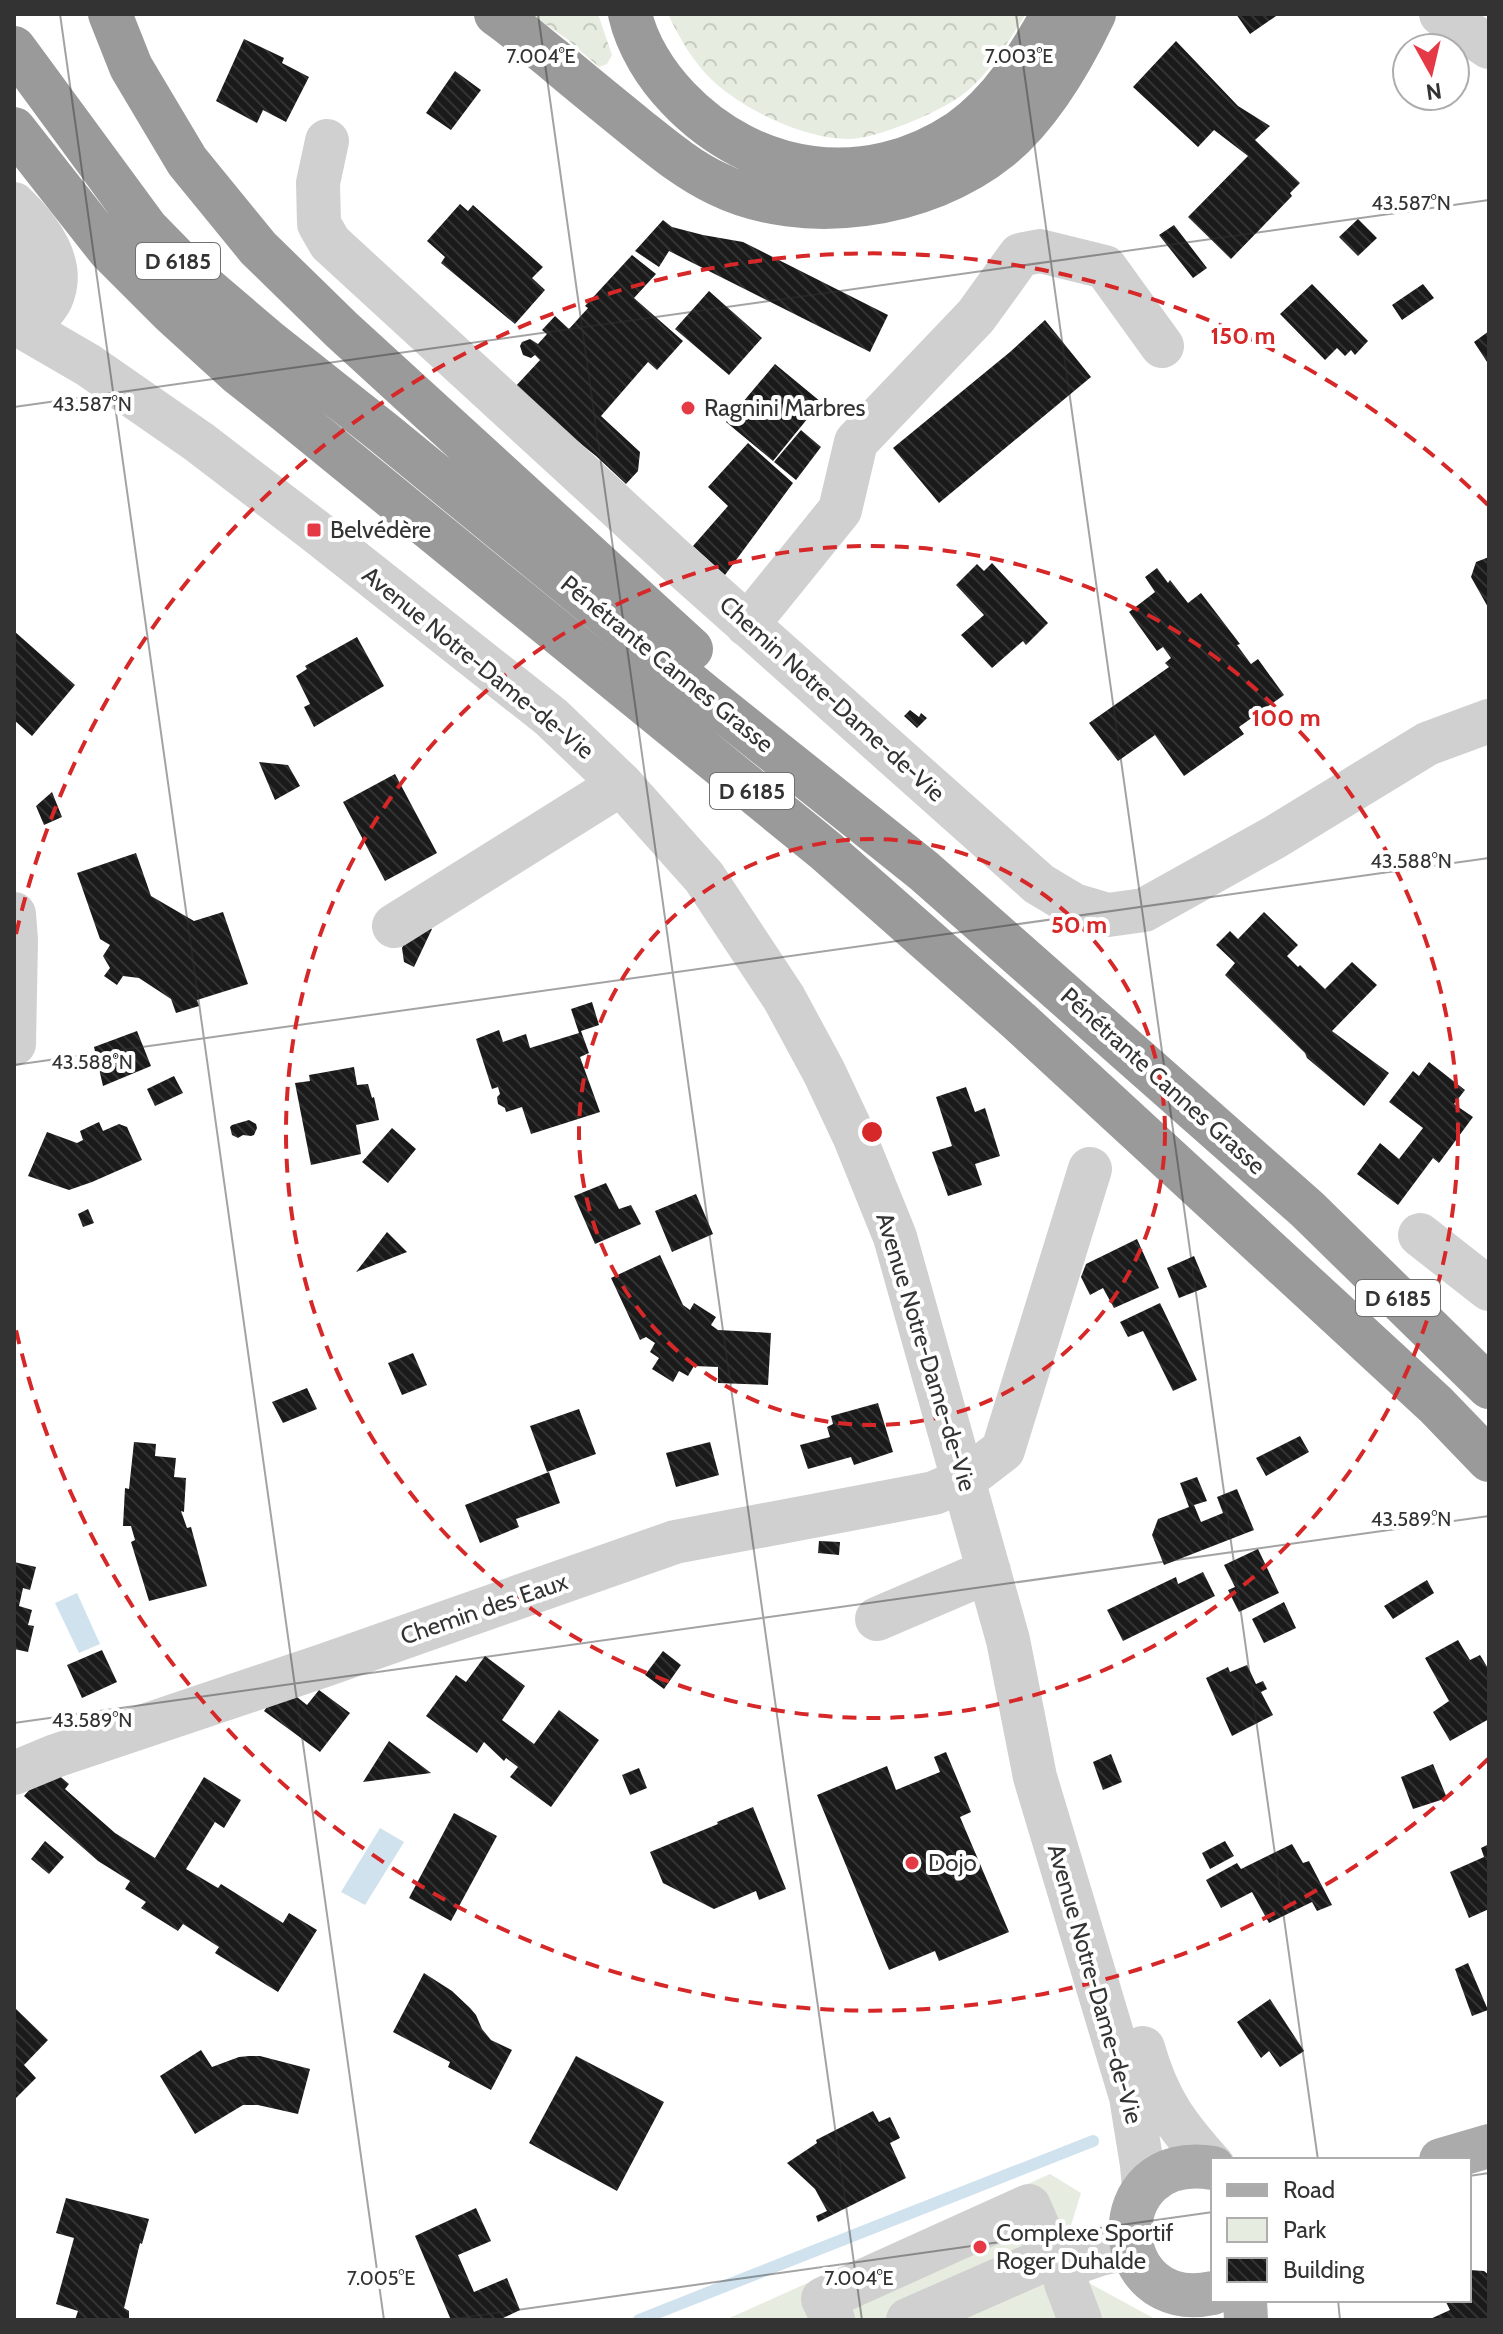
<svg xmlns="http://www.w3.org/2000/svg" width="1503" height="2334" font-family="Cabin,sans-serif">
	<style>
		.forest { fill: url(#forest-crowns) }
		.green { fill: #e6ecdf }
		.water { fill: #cfe2ee }
		.lines { fill: none; stroke-linecap: round; stroke-linejoin: round }
		.stream { stroke: #cfe2ee; stroke-width: 12 }
		.building { fill: url(#building-back-hatch) }
		.minor { stroke: #d0d0d0; stroke-width: 44 }
		.major { stroke: #ababab; stroke-width: 44 }
		.highway { stroke: #9a9a9a; stroke-width: 44 }
		.ticks { fill: none; stroke: #333; stroke-width: 2; stroke-opacity: 0.45 }
		.ring { fill: none; stroke: #d62828; stroke-width: 4; stroke-dasharray: 14 10 }
		.poi-dot { fill: #e63946; stroke: #fff; stroke-width: 3 }
		.labels { text-anchor: middle; stroke-width: 8; stroke-linejoin: round; paint-order: stroke }
		.shield { fill: #fff; stroke: #707070; stroke-width: 2 }
		.shield-label { font-size: 22px; font-weight: bold; fill: #333 }
		.poi-label { font-size: 24px; fill: #333; stroke: #fff; text-anchor: start }
		.street-label { font-size: 24px; fill: #333; stroke: #fff }
		.ticks-label { font-size: 20px; text-anchor: middle; fill: #333; stroke: #fff; stroke-width: 8; stroke-linejoin: round; paint-order: stroke }
		.centre { fill: #d62828; stroke: #fff; stroke-width: 4 }
		.ring-label { font-size: 24px; text-anchor: middle; font-weight: bold; fill: #d62828; stroke: #fff; stroke-width: 8; stroke-linejoin: round; paint-order: stroke }
	</style>
	<defs>
		<pattern id="forest-crowns" width="20" height="18" patternUnits="userSpaceOnUse" patternTransform="scale(2)"><rect width="20" height="18" fill="#e6ecdf"/><path d="M2 6a3 3 0 1 1 6 0M12 15a3 3 0 1 1 6 0" fill="none" stroke="#c6cbc0"/></pattern>
		<pattern id="building-back-hatch" width="6" height="6" patternUnits="userSpaceOnUse" patternTransform="scale(2)"><rect width="6" height="6" fill="#1a1a1a"/><path d="M-1 5l2 2M0 0l6 6M5-1l2 2" fill="none" stroke="#333"/></pattern>
	</defs>
	<rect width="100%" height="100%" fill="#fff"/>
	<path class="forest" d="M 531,14 L 598,14 L 612,55 L 607,64 L 599,67 L 567,39 Z
		M 668,14 L 1026,14 C 1009,40 988,76 962,95 C 940,112 876,139 849,139 C 804,139 744,110 712,80 C 693,62 679,37 668,14 Z"/>
	<path class="green" d="M 1050,2174 L 1081,2193 L 1068,2235 L 1087,2282 L 1157,2320 L 725,2320 Z"/>
	<path class="water" d="M 77,1593 L 100,1644 L 79,1653 L 55,1603 Z
		M 380,1828 L 404,1842 L 365,1905 L 341,1892 Z"/>
	<g class="lines">
		<path class="stream" d="M 639,2320 L 1093,2141"/>
	</g>
	<path class="building" d="M 1236,14 L 1279,14 L 1250,34 Z
		M 244,39 L 284,58 L 282,63 L 309,77 L 286,122 L 263,110 L 257,123 L 216,101 Z
		M 1176,41 L 1238,106 L 1270,126 L 1255,140 L 1300,183 L 1290,193 L 1292,196 L 1231,259 L 1188,217 L 1248,156 L 1214,130 L 1198,147 L 1133,87 Z
		M 455,71 L 481,90 L 451,130 L 426,113 Z
		M 460,204 L 468,211 L 473,205 L 543,267 L 532,278 L 545,290 L 515,324 L 441,263 L 445,257 L 427,241 Z
		M 1358,219 L 1377,238 L 1358,256 L 1339,237 Z
		M 663,220 L 672,227 L 703,235 L 743,242 L 888,315 L 870,352 L 669,251 L 659,267 L 635,251 Z
		M 1174,225 L 1207,268 L 1193,278 L 1159,235 Z
		M 632,255 L 656,274 L 634,298 L 683,341 L 657,370 L 648,362 L 601,416 L 640,452 L 638,471 L 626,484 L 596,456 L 531,404 L 514,388 L 540,360 L 535,355 L 531,358 L 523,355 L 520,346 L 522,342 L 530,339 L 538,344 L 547,334 L 542,330 L 555,316 L 569,329 L 588,308 L 585,306 Z
		M 1312,284 L 1368,341 L 1355,355 L 1351,350 L 1345,356 L 1337,348 L 1325,360 L 1280,314 Z
		M 1423,284 L 1434,298 L 1402,320 L 1392,305 Z
		M 709,291 L 762,338 L 729,375 L 675,329 Z
		M 1045,320 L 1091,377 L 939,503 L 893,448 L 1010,352 Z
		M 1489,331 L 1489,365 L 1474,342 Z
		M 775,364 L 821,402 L 773,461 L 726,422 Z
		M 801,430 L 821,447 L 796,480 L 774,462 Z
		M 748,443 L 793,483 L 725,575 L 693,546 L 728,506 L 708,487 Z
		M 1489,557 L 1489,609 L 1471,577 L 1476,562 Z
		M 992,563 L 1048,623 L 1026,645 L 1023,641 L 992,668 L 961,635 L 984,615 L 956,585 L 977,564 L 984,571 Z
		M 1157,568 L 1168,583 L 1170,580 L 1188,603 L 1201,593 L 1240,644 L 1237,645 L 1251,664 L 1258,659 L 1284,695 L 1239,727 L 1244,734 L 1184,776 L 1155,735 L 1118,761 L 1089,723 L 1169,667 L 1165,663 L 1171,658 L 1163,647 L 1157,651 L 1129,612 L 1155,592 L 1145,577 Z
		M 14,631 L 75,685 L 32,736 L 14,720 Z
		M 357,637 L 384,686 L 314,727 L 304,707 L 310,704 L 296,676 L 307,669 L 305,666 Z
		M 910,710 L 919,717 L 921,713 L 927,718 L 917,728 L 904,716 Z
		M 259,762 L 288,765 L 300,786 L 275,800 Z
		M 395,774 L 437,853 L 385,881 L 343,802 Z
		M 52,792 L 62,817 L 44,825 L 36,806 Z
		M 136,853 L 151,896 L 194,921 L 223,912 L 248,984 L 197,1000 L 199,1006 L 176,1013 L 171,999 L 139,978 L 123,976 L 117,985 L 104,976 L 110,968 L 103,956 L 110,945 L 100,939 L 77,873 Z
		M 1264,912 L 1298,945 L 1287,956 L 1298,967 L 1300,965 L 1325,989 L 1352,962 L 1377,985 L 1332,1031 L 1389,1073 L 1364,1106 L 1307,1058 L 1305,1053 L 1225,975 L 1235,963 L 1216,945 L 1230,931 L 1238,939 Z
		M 415,921 L 432,929 L 414,967 L 404,962 L 402,948 Z
		M 592,1002 L 599,1025 L 581,1031 L 589,1053 L 580,1057 L 600,1112 L 531,1134 L 522,1107 L 506,1112 L 505,1108 L 498,1104 L 497,1097 L 500,1094 L 498,1087 L 492,1089 L 476,1039 L 499,1030 L 503,1042 L 526,1034 L 530,1048 L 579,1033 L 571,1009 Z
		M 137,1031 L 151,1066 L 103,1086 L 94,1047 Z
		M 1429,1062 L 1465,1090 L 1454,1104 L 1473,1117 L 1439,1163 L 1433,1158 L 1398,1205 L 1357,1174 L 1380,1143 L 1399,1159 L 1423,1128 L 1389,1102 L 1413,1071 L 1419,1076 Z
		M 354,1067 L 357,1085 L 368,1084 L 372,1098 L 374,1097 L 379,1120 L 356,1125 L 361,1154 L 311,1165 L 295,1083 L 310,1081 L 309,1075 Z
		M 174,1076 L 183,1093 L 155,1106 L 147,1089 Z
		M 966,1087 L 975,1112 L 985,1108 L 1000,1156 L 975,1164 L 982,1185 L 948,1196 L 932,1152 L 952,1146 L 936,1097 Z
		M 249,1120 L 256,1124 L 257,1128 L 254,1135 L 251,1136 L 243,1135 L 238,1138 L 232,1135 L 230,1127 L 232,1125 Z
		M 99,1122 L 103,1131 L 119,1124 L 127,1127 L 142,1160 L 92,1182 L 69,1190 L 28,1176 L 47,1132 L 77,1143 L 83,1140 L 80,1131 Z
		M 392,1128 L 416,1149 L 388,1183 L 362,1162 Z
		M 606,1183 L 619,1209 L 631,1205 L 641,1224 L 595,1244 L 574,1196 Z
		M 696,1194 L 713,1234 L 672,1252 L 655,1211 Z
		M 88,1209 L 94,1223 L 83,1227 L 78,1214 Z
		M 387,1232 L 407,1252 L 356,1272 Z
		M 1137,1239 L 1159,1288 L 1114,1308 L 1103,1288 L 1090,1295 L 1081,1277 L 1086,1264 Z
		M 660,1255 L 683,1305 L 690,1310 L 694,1303 L 716,1317 L 711,1325 L 718,1330 L 771,1333 L 768,1385 L 718,1383 L 718,1367 L 694,1366 L 688,1376 L 679,1371 L 673,1382 L 652,1369 L 659,1358 L 650,1352 L 655,1343 L 646,1337 L 640,1340 L 611,1278 Z
		M 1194,1256 L 1207,1287 L 1179,1298 L 1167,1268 Z
		M 1160,1303 L 1197,1380 L 1173,1391 L 1143,1331 L 1128,1337 L 1120,1322 Z
		M 413,1353 L 427,1385 L 402,1395 L 388,1363 Z
		M 307,1388 L 317,1409 L 283,1423 L 272,1402 Z
		M 878,1403 L 893,1452 L 854,1465 L 851,1457 L 808,1469 L 800,1445 L 830,1437 L 827,1427 L 833,1424 L 831,1416 Z
		M 579,1409 L 596,1454 L 547,1472 L 530,1426 Z
		M 1300,1436 L 1309,1452 L 1266,1476 L 1256,1458 Z
		M 134,1442 L 156,1444 L 155,1456 L 176,1458 L 174,1477 L 186,1478 L 184,1512 L 181,1511 L 187,1528 L 191,1527 L 207,1586 L 149,1601 L 131,1542 L 135,1540 L 131,1526 L 123,1526 L 125,1488 L 129,1489 Z
		M 710,1442 L 719,1475 L 676,1487 L 666,1453 Z
		M 549,1472 L 560,1503 L 516,1519 L 519,1527 L 480,1543 L 465,1505 Z
		M 1197,1477 L 1207,1501 L 1194,1505 L 1201,1522 L 1223,1513 L 1217,1497 L 1237,1489 L 1254,1530 L 1164,1565 L 1152,1535 L 1158,1519 L 1189,1507 L 1180,1483 Z
		M 819,1541 L 840,1542 L 839,1555 L 818,1553 Z
		M 1258,1549 L 1279,1593 L 1239,1612 L 1228,1590 L 1235,1587 L 1224,1565 Z
		M 14,1562 L 36,1567 L 30,1590 L 23,1588 L 19,1606 L 32,1610 L 28,1625 L 34,1626 L 28,1652 L 14,1649 Z
		M 1203,1572 L 1215,1596 L 1123,1641 L 1107,1610 L 1176,1577 L 1178,1584 Z
		M 1427,1580 L 1434,1593 L 1393,1619 L 1384,1606 Z
		M 1284,1602 L 1296,1628 L 1264,1643 L 1252,1619 Z
		M 1458,1640 L 1470,1660 L 1480,1655 L 1489,1670 L 1489,1719 L 1450,1741 L 1433,1712 L 1449,1701 L 1425,1658 Z
		M 102,1650 L 117,1682 L 82,1698 L 67,1665 Z
		M 663,1651 L 681,1665 L 664,1689 L 645,1675 Z
		M 485,1656 L 525,1686 L 502,1720 L 534,1744 L 559,1710 L 599,1740 L 551,1807 L 510,1777 L 518,1767 L 506,1758 L 504,1761 L 484,1742 L 477,1753 L 426,1716 L 456,1675 L 466,1682 Z
		M 1247,1665 L 1256,1684 L 1263,1681 L 1267,1689 L 1261,1692 L 1273,1715 L 1232,1736 L 1206,1678 L 1228,1667 L 1230,1672 Z
		M 283,1686 L 307,1705 L 319,1690 L 350,1713 L 320,1752 L 264,1711 Z
		M 389,1741 L 431,1773 L 363,1782 Z
		M 946,1752 L 971,1812 L 960,1817 L 1009,1932 L 939,1961 L 935,1951 L 889,1970 L 817,1795 L 887,1766 L 896,1790 L 940,1772 L 934,1757 Z
		M 1111,1754 L 1122,1782 L 1103,1790 L 1093,1762 Z
		M 1433,1764 L 1447,1798 L 1413,1809 L 1401,1777 Z
		M 49,1767 L 69,1784 L 65,1789 L 115,1833 L 155,1858 L 204,1777 L 241,1800 L 224,1828 L 215,1822 L 186,1869 L 218,1888 L 221,1884 L 283,1923 L 289,1913 L 317,1930 L 278,1992 L 215,1953 L 219,1947 L 183,1924 L 178,1931 L 141,1908 L 146,1902 L 125,1889 L 130,1881 L 98,1861 L 24,1796 Z
		M 639,1768 L 647,1788 L 630,1795 L 622,1775 Z
		M 753,1807 L 786,1889 L 759,1900 L 756,1891 L 714,1909 L 663,1883 L 650,1852 L 718,1824 L 717,1822 Z
		M 454,1813 L 497,1836 L 451,1921 L 409,1898 Z
		M 45,1841 L 64,1857 L 49,1874 L 31,1859 Z
		M 1225,1841 L 1234,1856 L 1210,1869 L 1202,1853 Z
		M 1292,1844 L 1303,1863 L 1309,1861 L 1332,1905 L 1317,1911 L 1312,1902 L 1269,1923 L 1252,1892 L 1221,1908 L 1206,1880 L 1237,1863 L 1241,1869 Z
		M 1489,1844 L 1489,1909 L 1469,1918 L 1450,1872 L 1484,1857 L 1481,1848 Z
		M 1468,1963 L 1488,2010 L 1472,2016 L 1455,1969 Z
		M 424,1973 L 452,1991 L 470,2008 L 476,2015 L 482,2029 L 491,2040 L 512,2050 L 491,2090 L 448,2067 L 450,2062 L 393,2032 Z
		M 1270,1999 L 1304,2051 L 1280,2067 L 1269,2051 L 1261,2058 L 1237,2022 Z
		M 14,2007 L 48,2040 L 24,2065 L 36,2078 L 16,2098 L 14,2097 Z
		M 201,2050 L 212,2067 L 239,2057 L 249,2056 L 260,2056 L 310,2069 L 298,2114 L 258,2105 L 243,2105 L 195,2134 L 160,2076 Z
		M 576,2056 L 664,2102 L 617,2191 L 529,2143 Z
		M 873,2111 L 879,2122 L 890,2117 L 900,2138 L 890,2143 L 906,2178 L 818,2222 L 816,2216 L 827,2211 L 815,2189 L 787,2163 L 817,2143 L 816,2140 Z
		M 66,2198 L 149,2219 L 142,2244 L 140,2243 L 124,2308 L 129,2311 L 129,2320 L 75,2320 L 78,2311 L 56,2304 L 74,2238 L 56,2233 Z
		M 476,2208 L 491,2241 L 458,2255 L 474,2292 L 507,2278 L 520,2310 L 499,2320 L 451,2320 L 415,2236 Z
		M 1469,2270 L 1484,2271 L 1489,2275 L 1489,2320 L 1428,2320 L 1450,2310 L 1445,2300 L 1469,2300 Z"/>
	<g class="lines">
		<path class="minor" d="M 1441,14 L 1489,47
			M 327,141 L 318,183 L 319,224 L 330,243 L 674,559 L 1039,884 L 1074,905 L 1108,915 L 1144,910 L 1275,837 L 1427,744 L 1489,721
			M 14,204 C 39,228 67,264 51,299 C 46,310 34,320 26,329
			M 14,249 L 21,277 L 26,329
			M 26,329 L 88,365 L 199,442 L 314,530 L 551,717 L 621,784 L 704,877 L 784,998 L 824,1072 L 855,1138 L 895,1237 L 1008,1640 L 1035,1777 L 1131,2097 L 1142,2165 L 1144,2189
			M 747,625 L 840,510 L 856,442 L 976,316 L 1020,255 L 1040,251 L 1105,267 L 1162,346
			M 14,914 L 16,940 L 14,1044
			M 394,926 L 621,784
			M 1420,1235 L 1489,1289
			M 877,1619 L 989,1571
			M 14,1773 L 55,1756 L 325,1665 L 675,1542 L 934,1493 L 964,1480 L 1003,1450 L 1090,1169
			M 1143,2048 C 1158,2101 1177,2126 1213,2166
			M 1065,2266 L 1100,2254 L 1131,2247
			M 1066,2283 L 1080,2320
			M 833,2320 L 823,2299 L 1029,2206 L 1051,2257
			M 908,2320 L 1051,2257 L 1065,2266"/>
		<path class="major" d="M 1441,2160 L 1489,2146
			M 1213,2168 C 1100,2149 1106,2316 1213,2293
			M 1245,2300 L 1246,2320"/>
		<path class="highway" d="M 110,14 L 131,67 L 187,161 L 258,248 L 342,330 L 691,649
			M 496,14 C 516,28 534,44 553,59 C 581,83 610,106 638,129 C 663,149 688,170 718,184 C 804,226 926,208 1000,148 C 1039,116 1072,60 1094,14
			M 630,14 C 637,45 656,75 678,98 C 753,177 866,194 959,132 C 1001,103 1029,57 1053,14
			M 14,48 L 147,229 L 200,283 L 268,341 L 384,433 L 705,696 L 924,871 L 1307,1209 L 1489,1387
			M 14,129 L 109,250 L 172,313 L 238,373 L 286,411 L 826,851 L 1019,1021 L 1436,1405 L 1489,1460"/>
	</g>
	<path class="ticks" d="M 60,14 L 384,2320M 538,14 L 862,2320M 1016,14 L 1318,2160M 14,407 L 1489,200M 14,1065 L 1489,858M 14,1723 L 1489,1516M 1469,2176 L 1489,2173M 1338,2300 L 1340,2320M 446,2320 L 1213,2212"/>
	<g class="ring">
		<circle cx="872" cy="1132" r="293"/>
		<circle cx="872" cy="1132" r="586"/>
		<path d="M1488 1759A879 879 0 0 1 16 1330M16 934A879 879 0 0 1 1488 505"/>
	</g>
	<g class="poi-dot">
		<circle cx="688" cy="408" r="8"/>
		<rect x="306" y="522" width="16" height="16" rx="4"/>
		<circle cx="912" cy="1863" r="8"/>
		<circle cx="980" cy="2247" r="8"/>
	</g>
	<g class="labels">
		<g class="shield">
			<rect x="136" y="243" width="84" height="36" rx="6"/>
			<rect x="710" y="773" width="84" height="36" rx="6"/>
			<rect x="1356" y="1280" width="84" height="36" rx="6"/>
		</g>
		<g class="shield-label">
			<text x="178" y="269">D 6185</text>
			<text x="752" y="799">D 6185</text>
			<text x="1398" y="1306">D 6185</text>
		</g>
		<g class="poi-label">
			<text x="704" y="416">Ragnini Marbres</text>
			<text x="330" y="538">Belvédère</text>
			<text x="928" y="1871">Dojo</text>
			<text x="996" y="2241">Complexe Sportif<tspan x="996" dy="28">Roger Duhalde</tspan></text>
		</g>
		<g class="street-label">
			<text transform="translate(478 663) rotate(39)" y="8">Avenue Notre-Dame-de-Vie</text>
			<text transform="translate(667 664) rotate(39)" y="8">Pénétrante Cannes Grasse</text>
			<text transform="translate(832 699) rotate(42)" y="8">Chemin Notre-Dame-de-Vie</text>
			<text transform="translate(1163 1081) rotate(42)" y="8">Pénétrante Cannes Grasse</text>
			<text transform="translate(926 1352) rotate(73)" y="8">Avenue Notre-Dame-de-Vie</text>
			<text transform="translate(484 1609) rotate(-19)" y="8">Chemin des Eaux</text>
			<text transform="translate(1095 1984) rotate(74)" y="8">Avenue Notre-Dame-de-Vie</text>
		</g>
	</g>
	<g class="ticks-label">
		<text x="541" y="63">7.004°E</text>
		<text x="1019" y="63">7.003°E</text>
		<text x="1411" y="210">43.587°N</text>
		<text x="92" y="411">43.587°N</text>
		<text x="1411" y="868">43.588°N</text>
		<text x="92" y="1069">43.588°N</text>
		<text x="1411" y="1526">43.589°N</text>
		<text x="92" y="1727">43.589°N</text>
		<text x="381" y="2285">7.005°E</text>
		<text x="859" y="2285">7.004°E</text>
	</g>
	<circle cx="872" cy="1132" r="12" class="centre"/>
	<g class="ring-label">
		<text x="1243" y="344">150 m</text>
		<text x="1286" y="726">100 m</text>
		<text x="1079" y="933">50 m</text>
	</g>
	<rect width="1503" height="2334" fill="none" stroke="#333333" stroke-width="32"/>
	<rect x="1211" y="2158" width="260" height="144" fill="#ffffff" stroke="#adadad" stroke-width="2"/>
	<rect x="1227" y="2184" width="40" height="12" fill="#ababab" stroke="#adadad" stroke-width="2"/>
	<text x="1283" y="2198" font-size="24" fill="#333333">Road</text>
	<rect x="1227" y="2218" width="40" height="24" fill="#e6ecdf" stroke="#adadad" stroke-width="2"/>
	<text x="1283" y="2238" font-size="24" fill="#333333">Park</text>
	<rect x="1227" y="2258" width="40" height="24" fill="url(#building-back-hatch)" stroke="#adadad" stroke-width="2"/>
	<text x="1283" y="2278" font-size="24" fill="#333333">Building</text>
	<g transform="translate(1431 72) rotate(172)"><circle r="38" fill="#ffffff" stroke="#adadad" stroke-width="2"/>
	<path d="M0-6L14 30L0 20L-14 30Z" fill="#e63946"/>
	<text y="-12" font-size="22" font-weight="bold" text-anchor="middle" fill="#333333">N</text>
	</g>
</svg>
